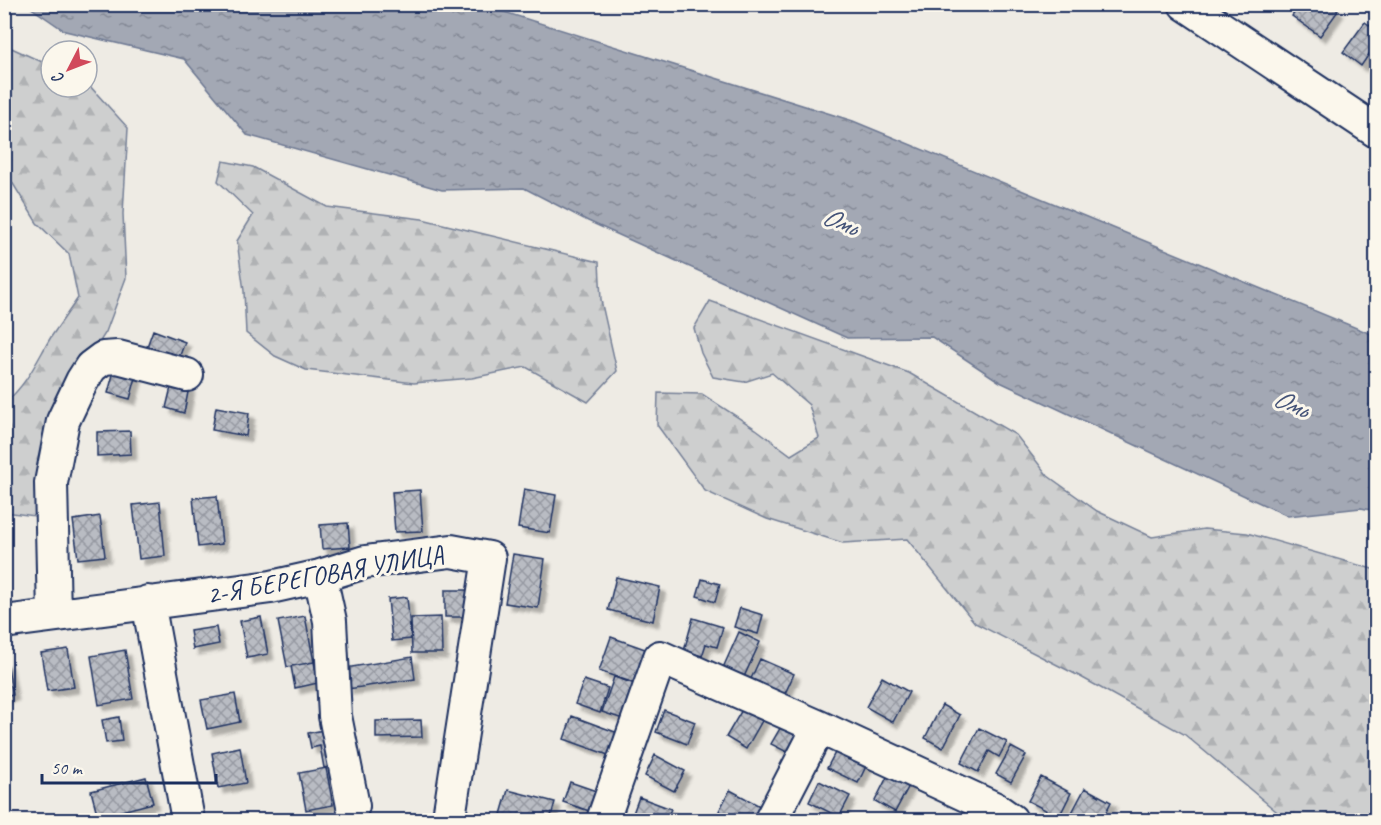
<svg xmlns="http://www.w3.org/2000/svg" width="1381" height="825" font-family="Caveat,sans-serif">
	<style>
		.forest { fill: url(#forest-firs); stroke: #747f96; stroke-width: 1.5 }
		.water { fill: url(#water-ripples); stroke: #6d7892; stroke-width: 1.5 }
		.building { fill: url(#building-cross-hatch); stroke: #1b2f5e; stroke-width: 1.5; filter: url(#shadow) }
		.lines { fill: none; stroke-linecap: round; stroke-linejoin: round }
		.minor-casing { stroke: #1b2f5e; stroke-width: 36 }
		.minor { stroke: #fbf7ec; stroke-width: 32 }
		.labels { text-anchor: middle; stroke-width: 6; stroke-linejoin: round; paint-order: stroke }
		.street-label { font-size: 26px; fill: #1b2f5e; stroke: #fbf7ec }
		.water-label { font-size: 27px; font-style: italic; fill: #445378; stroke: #fbf7ec }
	</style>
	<defs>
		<pattern id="forest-firs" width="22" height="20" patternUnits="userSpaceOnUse" patternTransform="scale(1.5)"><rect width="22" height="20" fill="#cecfcf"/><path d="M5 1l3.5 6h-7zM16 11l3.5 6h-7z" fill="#b0b2b4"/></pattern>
		<pattern id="water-ripples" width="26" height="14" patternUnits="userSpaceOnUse" patternTransform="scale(1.5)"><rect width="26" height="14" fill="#a3a8b4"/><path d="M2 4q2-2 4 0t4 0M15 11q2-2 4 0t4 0" fill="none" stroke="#848996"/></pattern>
		<pattern id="building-cross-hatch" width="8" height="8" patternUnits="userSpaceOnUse" patternTransform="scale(1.5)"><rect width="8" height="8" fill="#b9bcc3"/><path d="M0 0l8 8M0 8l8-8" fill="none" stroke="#9699a2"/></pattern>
		<filter id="shadow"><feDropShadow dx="5.5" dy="5.5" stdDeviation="1.5" flood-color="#0004"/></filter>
	</defs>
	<rect width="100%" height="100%" fill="#eeebe4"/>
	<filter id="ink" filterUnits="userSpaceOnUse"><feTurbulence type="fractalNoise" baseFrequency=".0167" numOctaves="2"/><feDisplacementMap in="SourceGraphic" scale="12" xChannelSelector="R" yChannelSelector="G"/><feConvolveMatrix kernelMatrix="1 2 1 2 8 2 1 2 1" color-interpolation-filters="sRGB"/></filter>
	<g filter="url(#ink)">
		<path class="forest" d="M 5,45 L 51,66 L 51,87 L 87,87 L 87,83 L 128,128 L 123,214 L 126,278 L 106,332 L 49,421 L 35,516 L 5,512 L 5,403 C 28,383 36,362 51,337 C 60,324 69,311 78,298 L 69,254 L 37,223 L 9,177 L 5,178 Z
			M 223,161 L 253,167 L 327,207 L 422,219 L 599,262 L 601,300 L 617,371 L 588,402 L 526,367 L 472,378 L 414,383 L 306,370 L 275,356 L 246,333 L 244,291 L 237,241 L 253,215 L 218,181 Z
			M 710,301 L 909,373 L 1016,435 L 1048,476 L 1097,511 L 1152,537 L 1204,529 L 1247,533 L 1376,570 L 1376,820 L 1284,820 L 1276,811 L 1184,734 L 1079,676 L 975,623 L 907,539 L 843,543 L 767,519 L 705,491 L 657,425 L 658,393 L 702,394 L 756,429 L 791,455 L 819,438 L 809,405 L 772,373 L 744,382 L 713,377 L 701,353 L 694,328 Z"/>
		<path class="water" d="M 27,5 L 482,5 L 853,121 L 1376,336 L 1376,511 L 1361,508 L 1288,516 L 1000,382 L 932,337 L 847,338 L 588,221 L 524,188 L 442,190 L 247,135 L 184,59 L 65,31 Z"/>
		<path class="building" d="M 1300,4 L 1329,4 L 1338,11 L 1320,36 L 1292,16 Z
			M 1365,22 L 1376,30 L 1376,44 L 1361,66 L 1343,52 Z
			M 153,330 L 185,342 L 177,363 L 145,352 Z
			M 117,360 L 139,367 L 130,399 L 108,393 Z
			M 172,383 L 189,387 L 184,413 L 166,408 Z
			M 216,407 L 249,413 L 246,436 L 212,430 Z
			M 130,431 L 131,454 L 97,456 L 97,432 Z
			M 524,489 L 556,495 L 550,533 L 518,528 Z
			M 420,490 L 423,531 L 395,532 L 392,492 Z
			M 217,496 L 222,544 L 198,547 L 193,498 Z
			M 160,502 L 165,556 L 139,559 L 133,505 Z
			M 100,516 L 105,556 L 78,559 L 73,520 Z
			M 348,523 L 350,547 L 322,549 L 320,525 Z
			M 513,554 L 545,559 L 538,608 L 505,603 Z
			M 616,577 L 660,587 L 653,621 L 608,610 Z
			M 702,579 L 720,584 L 715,602 L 697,596 Z
			M 445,590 L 468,590 L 468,617 L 445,617 Z
			M 407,597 L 411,639 L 392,641 L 388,599 Z
			M 740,608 L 763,615 L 758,634 L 734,627 Z
			M 305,616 L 314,662 L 287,667 L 278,621 Z
			M 261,617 L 268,654 L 247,658 L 240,621 Z
			M 441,617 L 442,653 L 412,653 L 411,618 Z
			M 693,618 L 723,627 L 717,647 L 706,644 L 702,656 L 684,651 Z
			M 216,627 L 219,644 L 193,649 L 190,631 Z
			M 739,632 L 760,642 L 743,679 L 722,670 Z
			M 611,637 L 645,649 L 634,683 L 599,671 Z
			M 68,649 L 74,687 L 47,691 L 41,653 Z
			M 125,650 L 133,699 L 99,705 L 91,656 Z
			M 412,657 L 415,679 L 348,689 L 345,668 Z
			M 760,659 L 794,674 L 783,698 L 749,683 Z
			M 4,662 L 7,662 L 13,695 L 4,697 Z
			M 314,662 L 318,683 L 295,688 L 291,666 Z
			M 614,677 L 635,684 L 623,719 L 602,712 Z
			M 882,677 L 909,692 L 893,722 L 866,707 Z
			M 584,680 L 608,688 L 600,713 L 575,704 Z
			M 235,694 L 240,722 L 207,729 L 201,700 Z
			M 942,705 L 960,715 L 943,748 L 925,738 Z
			M 743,708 L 763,719 L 746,749 L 726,737 Z
			M 664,710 L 695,722 L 687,744 L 656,732 Z
			M 572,716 L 618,733 L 611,756 L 564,739 Z
			M 119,717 L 122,741 L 106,743 L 102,720 Z
			M 786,718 L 803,728 L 789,753 L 771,744 Z
			M 421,720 L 422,737 L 376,738 L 376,721 Z
			M 979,728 L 1007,742 L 999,757 L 989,751 L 978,772 L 961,763 Z
			M 329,729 L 336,766 L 324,768 L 320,746 L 311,748 L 308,733 Z
			M 240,747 L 246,783 L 218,788 L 212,753 Z
			M 838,747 L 868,762 L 858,783 L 827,768 Z
			M 1011,747 L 1026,755 L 1011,782 L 996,774 Z
			M 655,755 L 685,771 L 674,791 L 645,776 Z
			M 326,768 L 333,805 L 306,810 L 299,773 Z
			M 890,771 L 911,782 L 895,812 L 875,801 Z
			M 146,777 L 153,803 L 98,817 L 91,791 Z
			M 1041,777 L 1071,793 L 1059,817 L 1028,801 Z
			M 819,781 L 850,796 L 839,817 L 809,802 Z
			M 570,782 L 599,792 L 592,812 L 563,802 Z
			M 1085,788 L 1111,802 L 1102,820 L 1068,820 Z
			M 508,790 L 555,802 L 550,820 L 509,820 L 500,818 Z
			M 730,790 L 760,806 L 752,820 L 738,820 L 719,811 Z
			M 639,797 L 671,809 L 666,820 L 636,820 L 631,819 Z
			M 68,814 L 70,820 L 42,820 Z"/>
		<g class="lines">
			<defs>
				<path id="minor" d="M 1185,4 L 1376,131
					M 320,576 L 330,621 L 335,716 L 353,806
					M 148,602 L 188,820
					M 54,615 L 51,483 L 63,421 L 82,381 L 91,367 L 103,358 L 118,357 L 187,375
					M 4,622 L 271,587 L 320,576 L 365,562 L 451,551 L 489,558 L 449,817 L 450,820
					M 603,820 L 660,657 L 819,727 L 994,808 L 1011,820
					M 771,820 L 819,727"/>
			</defs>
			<use href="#minor" class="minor-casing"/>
			<use href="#minor" class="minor"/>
		</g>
	</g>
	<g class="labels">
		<g class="street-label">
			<text transform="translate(325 574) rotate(-10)" y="9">2-Я БЕРЕГОВАЯ УЛИЦА</text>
		</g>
		<g class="water-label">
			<text transform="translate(840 221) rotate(22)" y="9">Омь</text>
			<text transform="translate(1291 403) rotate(24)" y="9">Омь</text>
		</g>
	</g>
	<rect width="1381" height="825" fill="none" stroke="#fbf7ec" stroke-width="24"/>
	<rect x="12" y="12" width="1357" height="801" fill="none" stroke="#1b2f5e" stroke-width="2" filter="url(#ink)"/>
	<g transform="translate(69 69) rotate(228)"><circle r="28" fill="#fbf7ec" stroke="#a1a7b3" stroke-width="1.5"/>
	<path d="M0-4.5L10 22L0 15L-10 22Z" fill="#d1495b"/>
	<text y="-9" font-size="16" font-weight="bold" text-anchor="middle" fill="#1b2f5e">С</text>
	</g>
	<path d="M42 774v9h174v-9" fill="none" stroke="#1b2f5e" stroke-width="3"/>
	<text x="51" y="774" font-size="18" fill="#1b2f5e" stroke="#fbf7ec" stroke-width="4.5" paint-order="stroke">50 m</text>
</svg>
